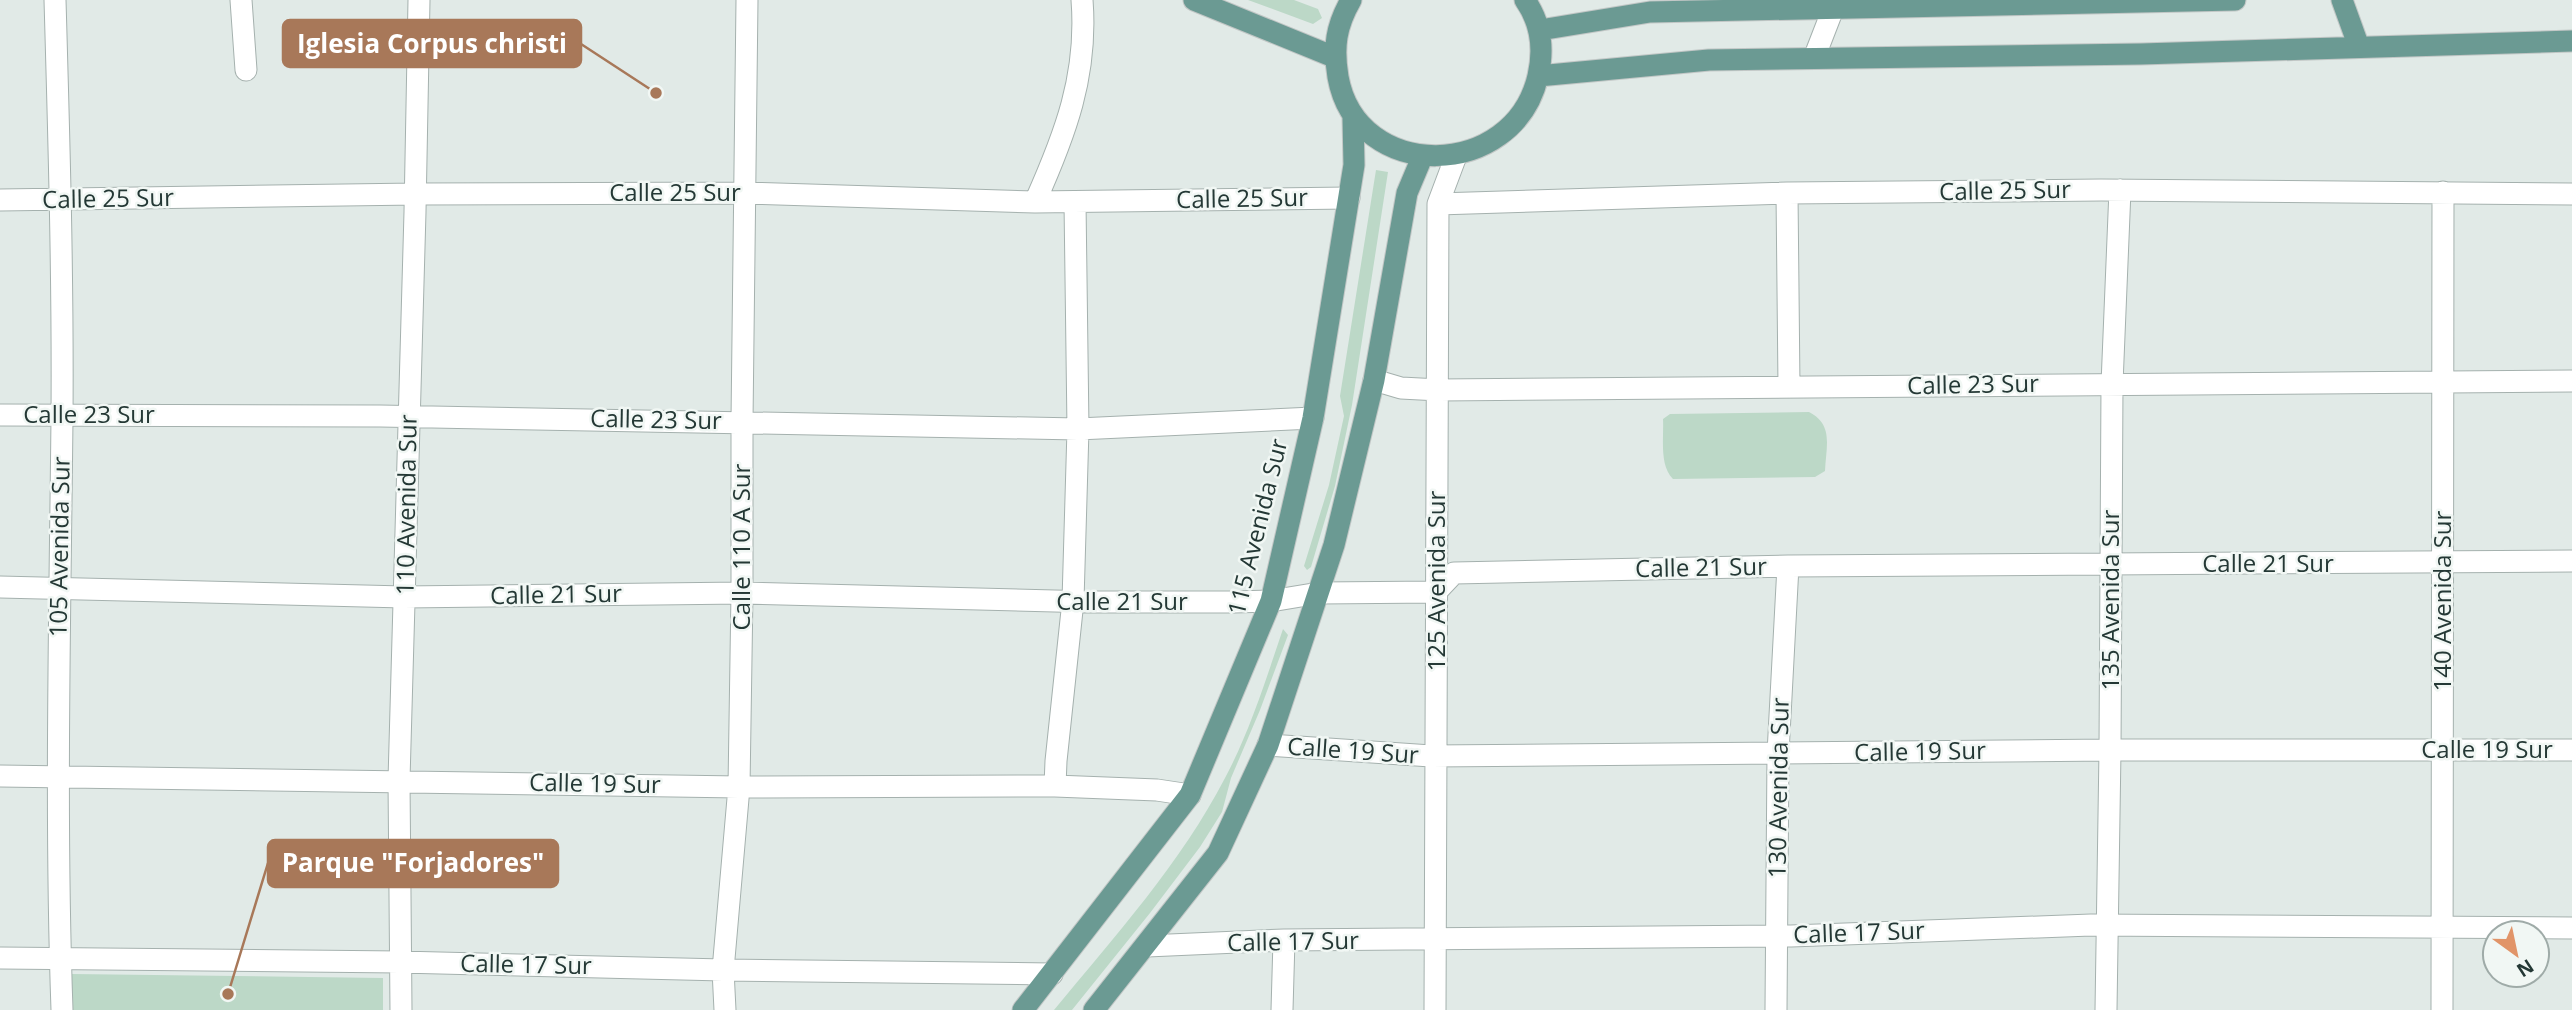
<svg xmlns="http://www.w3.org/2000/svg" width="2572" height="1010" font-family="'Open Sans',sans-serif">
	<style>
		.green { fill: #bcd8c7 }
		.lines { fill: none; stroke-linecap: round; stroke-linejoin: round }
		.minor-casing { stroke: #a5b1ae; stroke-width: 23 }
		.major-casing { stroke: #c2c7c6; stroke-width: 23 }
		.minor { stroke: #fff; stroke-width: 21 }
		.major { stroke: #6b9a93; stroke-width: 21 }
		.labels { text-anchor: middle; stroke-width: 5; stroke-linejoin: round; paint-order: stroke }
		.street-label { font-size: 24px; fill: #243835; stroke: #f1f7f4 }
		.leader { fill: none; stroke: #a87859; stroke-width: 2.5 }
		.callout-dot { fill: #a87859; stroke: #f1f7f4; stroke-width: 2.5 }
		.callout { fill: #a87859; stroke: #a87859; stroke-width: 2.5 }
		.callout-label { font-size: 26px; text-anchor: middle; font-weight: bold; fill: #fff }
	</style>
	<rect width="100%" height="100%" fill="#e1eae7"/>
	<path class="green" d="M 1248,0 L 1294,0 L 1318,9 L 1322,18 L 1313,24 Z
		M 1376,170 L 1388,172 L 1352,405 L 1335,486 L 1311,567 L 1307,570 L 1304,566 L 1329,485 L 1344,416 L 1340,396 Z
		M 1809,412 C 1834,425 1826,446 1825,471 L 1815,477 L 1673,479 C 1659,465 1664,438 1663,419 L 1670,414 Z
		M 1283,629 L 1288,635 L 1260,710 L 1231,778 L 1222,812 L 1200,847 L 1150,913 L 1072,1010 L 1054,1010 C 1115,936 1181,863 1225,778 C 1250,731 1266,679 1283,629 Z
		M 72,974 L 383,978 L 383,1010 L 72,1010 Z"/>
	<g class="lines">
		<defs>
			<path id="minor" d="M 55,0 C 59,139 63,279 62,418 C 60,615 55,813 62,1010
				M 241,0 L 246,70
				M 1814,58 L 1833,9 L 1834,0
				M 1787,193 L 1789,387
				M 0,200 L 416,194 L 745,193 L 1035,202 L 1349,198
				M 1035,202 C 1065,135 1088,75 1082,0
				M 1438,204 L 1787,193 L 2101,190 L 2572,194
				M 1374,380 L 1401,388 L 1439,390 L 2572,381
				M 0,415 L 380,416 L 1078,429 L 1313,418
				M 0,587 L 404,597 L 742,593 L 1093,602 L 1234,602 L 1271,601 L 1319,593 L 1436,592 L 1454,573 L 1788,566 L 2572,561
				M 1268,745 L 1431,756 L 2110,750 L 2572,750
				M 0,776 L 739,787 L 1055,786 L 1157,790 L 1190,795
				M 1055,786 L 1056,761 L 1073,601 L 1078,429 L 1075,202
				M 1147,946 L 1284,940 L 1791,936 L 2091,925 L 2572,928
				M 0,958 L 400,962 L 723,970 L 1052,974
				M 401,1010 L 399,780 L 415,212 L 419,0
				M 725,1010 L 723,970 L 739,787 L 742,593 L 742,421 L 747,0
				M 1282,1010 L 1284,940
				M 1435,1010 L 1438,204 L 1456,156
				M 1776,1010 L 1778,753 L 1788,566
				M 2106,1010 L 2110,750 L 2112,384 L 2120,190
				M 2442,1010 L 2443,192"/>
			<path id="major" d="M 1194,0 L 1334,57
				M 1351,0 C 1336,26 1333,47 1338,77 C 1357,183 1514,181 1538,76 C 1544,50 1541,23 1525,0
				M 2342,0 L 2359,47
				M 1540,30 L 1650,12 L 2235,0
				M 1538,76 L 1709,60 L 2141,54 L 2572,41
				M 1023,1010 L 1190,795 L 1271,601 L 1313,418 L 1354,165 L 1353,117
				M 1094,1010 L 1218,853 L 1268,745 L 1334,545 L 1374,380 L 1407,193 L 1423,155"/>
		</defs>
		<use href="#minor" class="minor-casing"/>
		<use href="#major" class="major-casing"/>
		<use href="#minor" class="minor"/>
		<use href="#major" class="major"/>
	</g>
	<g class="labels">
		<g class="street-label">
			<text transform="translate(2005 191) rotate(-1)" y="8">Calle 25 Sur</text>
			<text x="675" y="201">Calle 25 Sur</text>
			<text transform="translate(108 199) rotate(-1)" y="8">Calle 25 Sur</text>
			<text transform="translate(1242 199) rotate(-1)" y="8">Calle 25 Sur</text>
			<text transform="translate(1973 385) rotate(-1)" y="8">Calle 23 Sur</text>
			<text x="89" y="423">Calle 23 Sur</text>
			<text transform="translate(656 420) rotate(1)" y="8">Calle 23 Sur</text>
			<text transform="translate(407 505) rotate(-89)" y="8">110 Avenida Sur</text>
			<text transform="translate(1258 527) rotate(-76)" y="8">115 Avenida Sur</text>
			<text transform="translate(60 547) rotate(-89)" y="8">105 Avenida Sur</text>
			<text transform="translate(742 547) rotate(-90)" y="8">Calle 110 A Sur</text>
			<text x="2268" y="572">Calle 21 Sur</text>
			<text transform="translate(1701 568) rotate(-1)" y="8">Calle 21 Sur</text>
			<text transform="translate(1437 581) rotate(-90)" y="8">125 Avenida Sur</text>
			<text transform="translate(556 595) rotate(-1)" y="8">Calle 21 Sur</text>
			<text transform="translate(2111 600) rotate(-90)" y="8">135 Avenida Sur</text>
			<text transform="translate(2443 601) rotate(-90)" y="8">140 Avenida Sur</text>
			<text x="1122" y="610">Calle 21 Sur</text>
			<text x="2487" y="758">Calle 19 Sur</text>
			<text transform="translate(1353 751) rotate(4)" y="8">Calle 19 Sur</text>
			<text transform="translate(1920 752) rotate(-1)" y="8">Calle 19 Sur</text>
			<text transform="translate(595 784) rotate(1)" y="8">Calle 19 Sur</text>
			<text transform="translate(1779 788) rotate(-89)" y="8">130 Avenida Sur</text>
			<text transform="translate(1859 933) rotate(-2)" y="8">Calle 17 Sur</text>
			<text transform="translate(1293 942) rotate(-1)" y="8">Calle 17 Sur</text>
			<text transform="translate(526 965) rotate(1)" y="8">Calle 17 Sur</text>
		</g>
	</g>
	<path class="leader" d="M656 93L581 44M228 994L268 863"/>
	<g class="callout-dot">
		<circle cx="656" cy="93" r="7"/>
		<circle cx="228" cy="994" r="7"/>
	</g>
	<g class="callout">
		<rect x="283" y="20" width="298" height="47" rx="7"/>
		<rect x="268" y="840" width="290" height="47" rx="7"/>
	</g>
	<g class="callout-label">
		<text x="432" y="53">Iglesia Corpus christi</text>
		<text x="413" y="872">Parque "Forjadores"</text>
	</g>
	<g transform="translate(2516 954) rotate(147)"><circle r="33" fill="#f1f7f4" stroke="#9faba8" stroke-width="2"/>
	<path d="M0-5L12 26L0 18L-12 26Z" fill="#e19468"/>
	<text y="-10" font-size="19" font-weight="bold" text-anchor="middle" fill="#243835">N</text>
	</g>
</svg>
